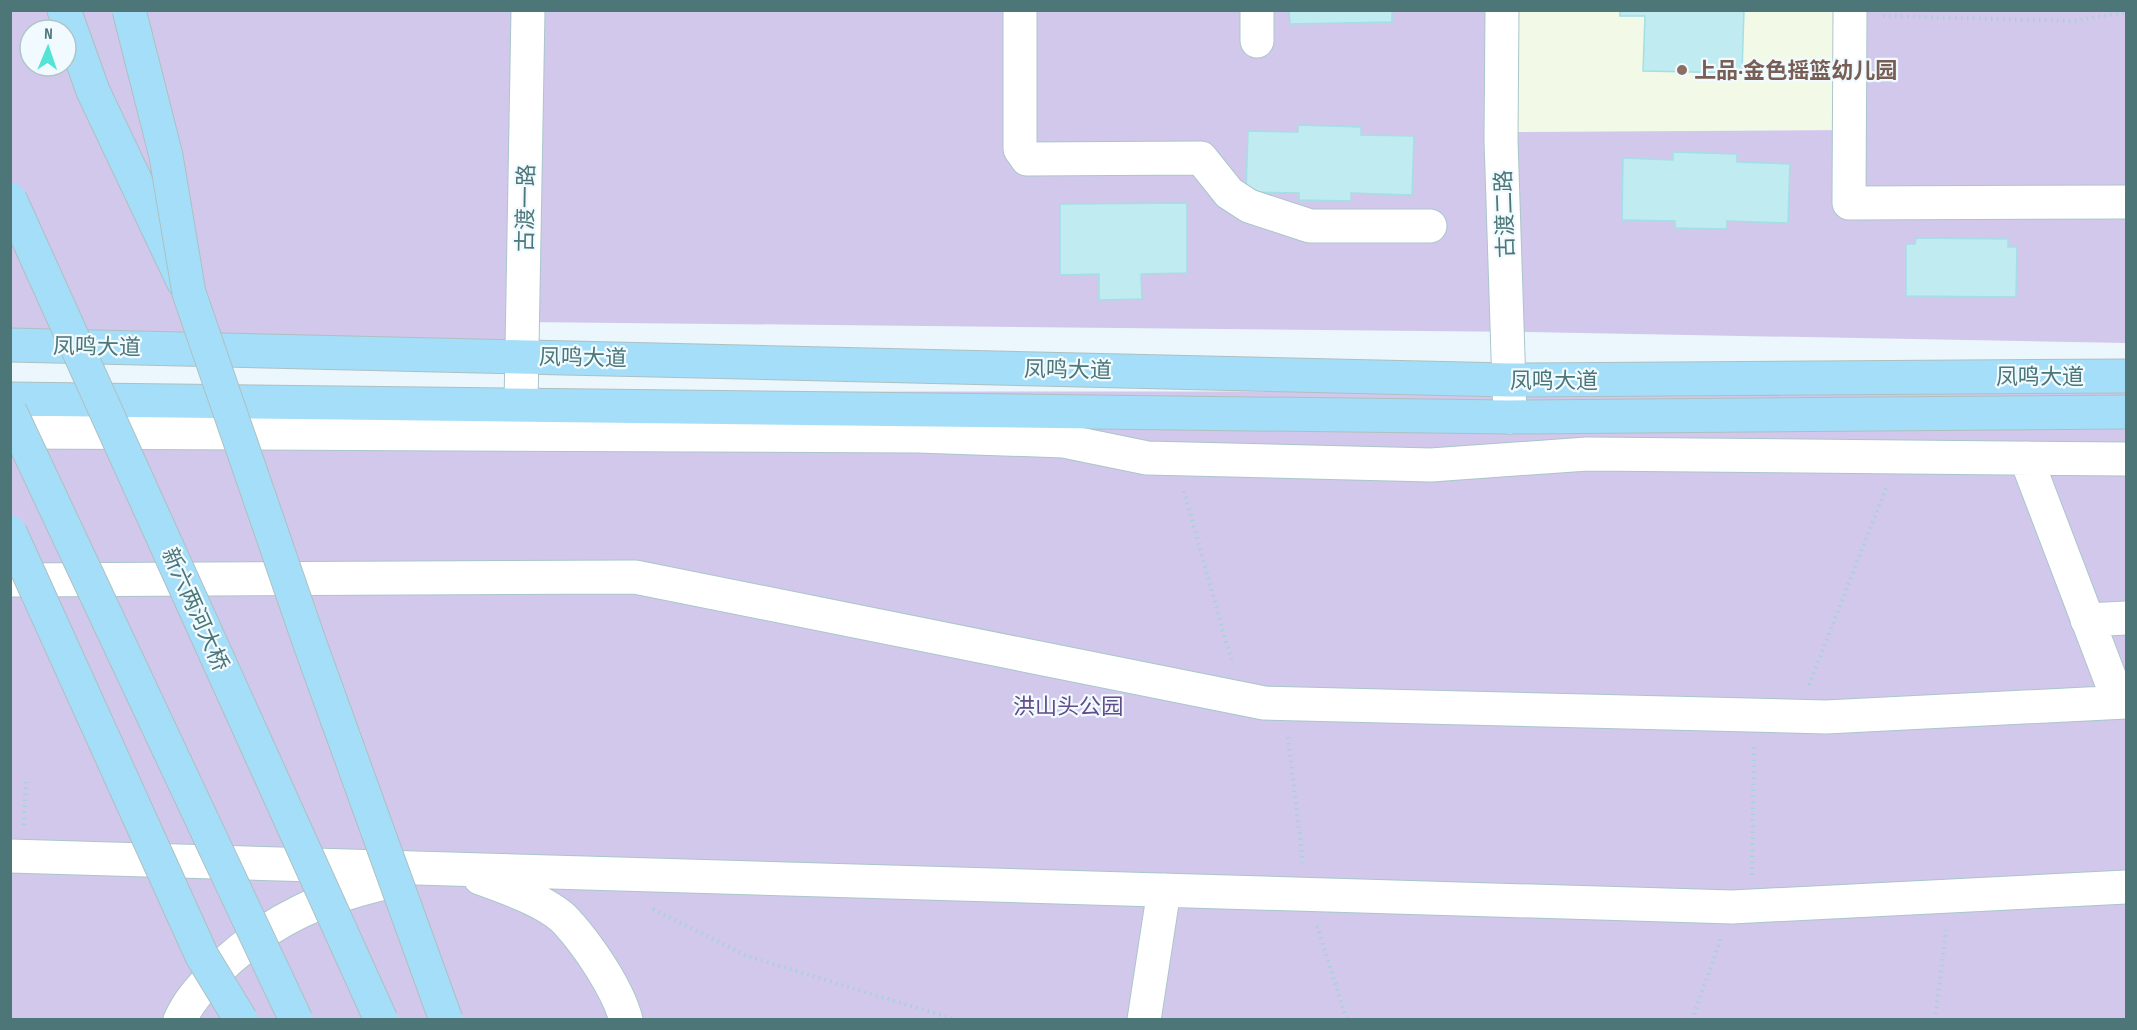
<svg xmlns="http://www.w3.org/2000/svg" width="2137" height="1030" font-family="'Sofia Sans Condensed','Noto Sans SC',sans-serif">
	<style>
		.education { fill: #f3f9e7 }
		.green { fill: #d2c8eb; fill-rule: evenodd }
		.building { fill: #c0ebf0; stroke: #a3dfe4; stroke-width: 1.5 }
		.lines { fill: none; stroke-linecap: round; stroke-linejoin: round }
		.minor-casing { stroke: #aac6cb; stroke-width: 35 }
		.major-casing { stroke: #adc0c1; stroke-width: 35 }
		.path { stroke: #a5d3d7; stroke-width: 4; stroke-dasharray: 1.5 4.5; stroke-linecap: butt }
		.minor { stroke: #fff; stroke-width: 33 }
		.major { stroke: #a5def9; stroke-width: 33 }
		.major-bridge-casing { stroke: #adc0c1; stroke-width: 35; stroke-linecap: butt }
		.major-bridge { stroke: #a5def9; stroke-width: 33 }
		.education-dot { fill: #8d6e63; stroke: #f1fbff; stroke-width: 2 }
		.labels { text-anchor: middle; stroke-width: 4.5; stroke-linejoin: round; paint-order: stroke }
		.education-label { font-size: 22px; font-weight: bold; fill: #785e54; stroke: #f1fbff; text-anchor: start }
		.street-label { font-size: 22px; fill: #4d7678; stroke: #f1fbff }
		.park-label { font-size: 22px; fill: #634b89; stroke: #f1fbff }
	</style>
	<rect width="100%" height="100%" fill="#ebf7fc"/>
	<path class="education" d="M 1512,11 L 1850,11 L 1848,130 L 1517,132 Z"/>
	<path class="green" d="M 11,11 L 1512,11 L 1517,132 L 1848,130 L 1850,11 L 2126,11 L 2126,343 L 1528,332 L 524,322 L 523,356 L 11,345 ZM 30,30 L 66,30 L 66,66 L 30,66 Z
		M 2126,391 L 2126,1019 L 11,1019 L 10,392 Z"/>
	<path class="building" d="M 1289,10 L 1392,10 L 1392,22 L 1290,24 Z
		M 1620,10 L 1744,10 L 1742,73 L 1643,71 L 1645,16 L 1620,16 Z
		M 1298,125 L 1361,127 L 1361,135 L 1414,136 L 1412,195 L 1351,193 L 1351,201 L 1299,200 L 1299,193 L 1246,192 L 1248,131 L 1298,132 Z
		M 1673,152 L 1737,154 L 1737,162 L 1790,164 L 1788,223 L 1727,221 L 1727,229 L 1675,228 L 1675,221 L 1622,220 L 1623,158 L 1673,160 Z
		M 1187,203 L 1187,273 L 1141,274 L 1142,299 L 1099,300 L 1099,274 L 1060,275 L 1060,204 Z
		M 1916,238 L 2008,239 L 2008,247 L 2017,247 L 2016,297 L 1906,296 L 1906,244 L 1915,244 Z"/>
	<g class="lines">
		<defs>
			<path id="minor" d="M 1020,10 L 1020,149 L 1027,159 L 1201,158 L 1229,193 L 1249,206 L 1310,226 L 1430,226
				M 1502,10 L 1501,140 L 1510,417
				M 1850,10 L 1849,203 L 2126,202
				M 1257,41 L 1257,10
				M 521,405 L 528,10
				M 10,432 L 918,436 L 1064,441 L 1147,458 L 1431,465 L 1587,454 L 2126,459
				M 2026,458 L 2119,702
				M 10,580 L 635,577 L 1264,703 L 1826,717 L 2126,702
				M 2087,620 L 2126,618
				M 10,856 L 1732,907 L 2126,887
				M 480,878 C 505,887 548,902 566,921 C 588,945 618,989 626,1020
				M 180,1020 C 189,1000 201,988 216,972 C 269,919 326,895 398,880
				M 1144,1020 L 1164,890"/>
			<path id="major" d="M 64,10 L 93,91 L 183,281
				M 10,345 L 1509,380 L 2126,376
				M 10,399 L 1510,417 L 2126,412"/>
		</defs>
		<use href="#minor" class="minor-casing"/>
		<use href="#major" class="major-casing"/>
		<path class="path" d="M 1883,16 L 2073,21 L 2126,12
			M 1184,491 L 1232,663
			M 1809,685 L 1886,488
			M 1288,737 L 1303,863
			M 24,825 L 26,782
			M 1752,875 L 1754,747
			M 653,909 L 747,956 L 957,1020
			M 1317,926 L 1347,1020
			M 1692,1020 L 1721,938
			M 1935,1020 L 1946,930"/>
		<use href="#minor" class="minor"/>
		<use href="#major" class="major"/>
		<defs>
			<path id="major-bridge" d="M 129,10 L 166,156 L 189,293 L 310,644 L 446,1020
				M 10,199 L 381,1020
				M 10,411 L 296,1020
				M 10,532 L 202,956 L 241,1020"/>
		</defs>
		<use href="#major-bridge" class="major-bridge-casing"/>
		<use href="#major-bridge" class="major-bridge"/>
	</g>
	<circle class="education-dot" cx="1682" cy="70" r="6"/>
	<g class="labels">
		<g class="education-label">
			<text x="1694" y="78">上品·金色摇篮幼儿园</text>
		</g>
		<g class="street-label">
			<text transform="translate(525 208) rotate(-89)" y="8">古渡一路</text>
			<text transform="translate(1504 214) rotate(-92)" y="8">古渡二路</text>
			<text transform="translate(97 346) rotate(1)" y="8">凤鸣大道</text>
			<text transform="translate(583 357) rotate(1)" y="8">凤鸣大道</text>
			<text transform="translate(1068 369) rotate(1)" y="8">凤鸣大道</text>
			<text x="2040" y="384">凤鸣大道</text>
			<text x="1554" y="388">凤鸣大道</text>
			<text transform="translate(196 609) rotate(66)" y="8">新六两河大桥</text>
		</g>
		<g class="park-label">
			<text x="1068" y="714">洪山头公园</text>
		</g>
	</g>
	<rect width="2137" height="1030" fill="none" stroke="#4d7678" stroke-width="24"/>
	<g transform="translate(48 48) rotate(2)"><circle r="28" fill="#f1fbff" stroke="#afc6c9" stroke-width="1.5"/>
	<path d="M0-4.5L10 22L0 15L-10 22Z" fill="#53e3d7"/>
	<text y="-9" font-size="16" font-weight="bold" text-anchor="middle" fill="#4d7678">N</text>
	</g>
</svg>
